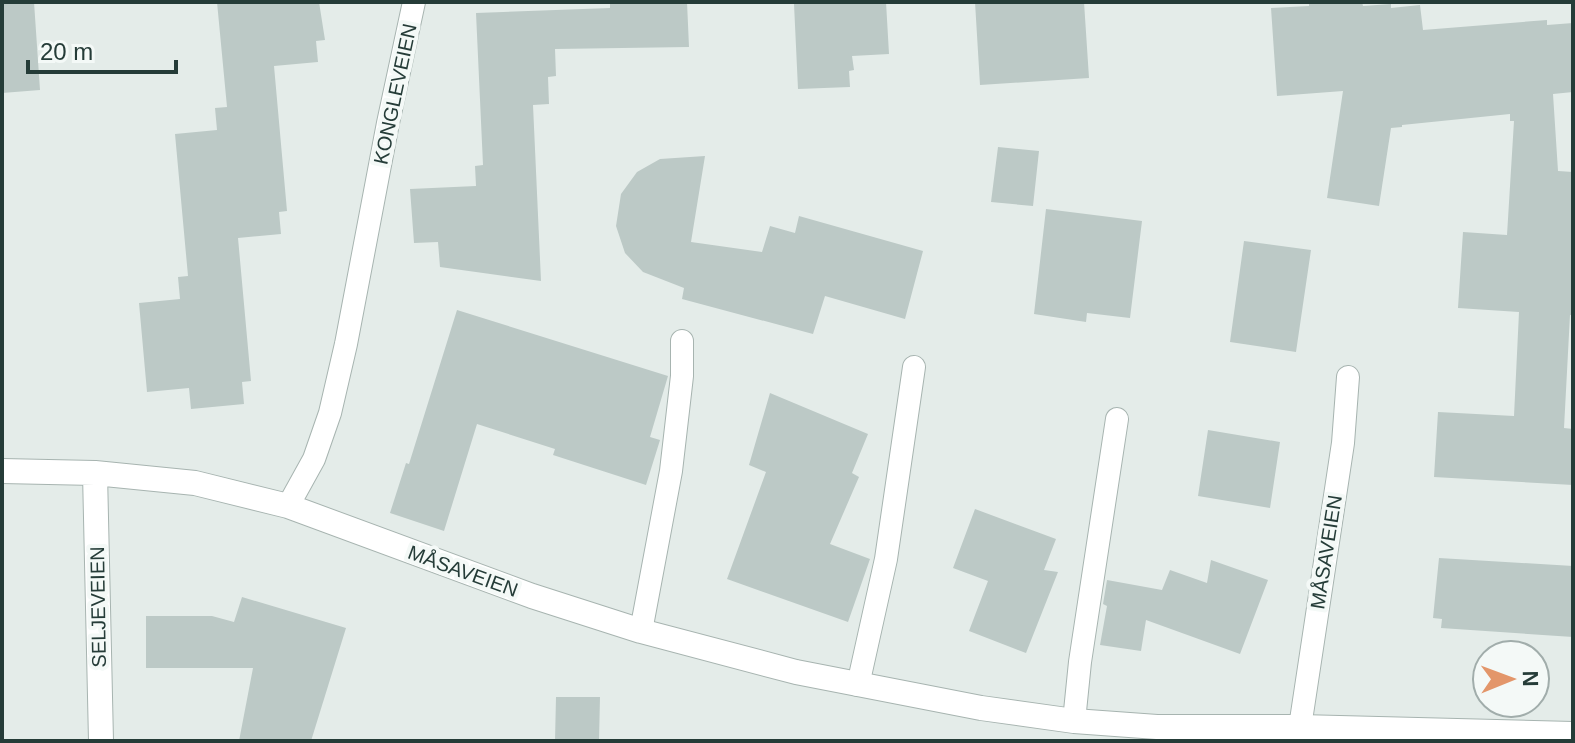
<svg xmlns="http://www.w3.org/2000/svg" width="1575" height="743" font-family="Helvetica,sans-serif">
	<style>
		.building { fill: #bcc9c6 }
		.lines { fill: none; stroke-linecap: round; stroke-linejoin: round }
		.service-casing { stroke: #a7b4b0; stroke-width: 24 }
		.minor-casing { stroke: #a7b4b0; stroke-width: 26 }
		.service { stroke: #fff; stroke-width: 22 }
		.minor { stroke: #fff; stroke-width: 24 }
		.labels { text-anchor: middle; stroke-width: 8; stroke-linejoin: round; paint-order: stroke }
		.street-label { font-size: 20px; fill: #253c38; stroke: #f4f9f7 }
	</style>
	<rect width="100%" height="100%" fill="#e4ece9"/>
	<path class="building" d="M 2,2 L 34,2 L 40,90 L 2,93 Z
		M 217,2 L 319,2 L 325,40 L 316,41 L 318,62 L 274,66 L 287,211 L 279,212 L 281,234 L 238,238 L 251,381 L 242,382 L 244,404 L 191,409 L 189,388 L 147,392 L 139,303 L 180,299 L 178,277 L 188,276 L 175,134 L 217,130 L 215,108 L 227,107 Z
		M 610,2 L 687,2 L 689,47 L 555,49 L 556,76 L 548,77 L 549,104 L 533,105 L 541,281 L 440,267 L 438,242 L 414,243 L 410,189 L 476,186 L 475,166 L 483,165 L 476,13 L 610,8 Z
		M 845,2 L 886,2 L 889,54 L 852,56 L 854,70 L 849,71 L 850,87 L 798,89 L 794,4 Z
		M 975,2 L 1084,2 L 1089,78 L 980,85 Z
		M 1309,2 L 1362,2 L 1363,6 L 1391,4 L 1391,8 L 1420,5 L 1423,30 L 1547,20 L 1547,25 L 1573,23 L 1573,92 L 1553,94 L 1558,171 L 1573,172 L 1573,315 L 1570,315 L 1564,428 L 1573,429 L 1573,485 L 1434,477 L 1438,412 L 1514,416 L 1519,312 L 1458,308 L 1463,232 L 1507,235 L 1514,121 L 1510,121 L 1510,114 L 1402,125 L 1402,127 L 1391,128 L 1379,206 L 1327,198 L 1343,91 L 1277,96 L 1271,8 L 1309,6 Z
		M 998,147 L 1039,151 L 1033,206 L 991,202 Z
		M 705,156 L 691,242 L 762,252 L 770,226 L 795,233 L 799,216 L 923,251 L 905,319 L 825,296 L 813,334 L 682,299 L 684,288 L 643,272 L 625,253 L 616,226 L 621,194 L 637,172 L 660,159 Z
		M 1046,209 L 1142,221 L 1130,318 L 1087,313 L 1086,322 L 1034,314 Z
		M 1244,241 L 1311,250 L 1296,352 L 1230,342 Z
		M 457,310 L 668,376 L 650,437 L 660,440 L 646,485 L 553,455 L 555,449 L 477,424 L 444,531 L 390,513 L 406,463 L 409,464 Z
		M 770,393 L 868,434 L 852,473 L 859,477 L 830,544 L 870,559 L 848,622 L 727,579 L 766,472 L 749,465 Z
		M 1208,430 L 1280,442 L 1270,508 L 1198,496 Z
		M 975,509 L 1056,539 L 1044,570 L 1058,572 L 1026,653 L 969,631 L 988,581 L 953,568 Z
		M 1439,558 L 1573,566 L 1573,637 L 1441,628 L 1442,619 L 1433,618 Z
		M 1211,560 L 1268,580 L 1240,654 L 1146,620 L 1141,651 L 1100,645 L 1107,606 L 1103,604 L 1107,580 L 1162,590 L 1170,570 L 1207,583 Z
		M 242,597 L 346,628 L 311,741 L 239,741 L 253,668 L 146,668 L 146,616 L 212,616 L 234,622 Z
		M 556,697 L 600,697 L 599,741 L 555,741 Z"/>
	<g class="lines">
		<defs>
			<path id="service" d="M 288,506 L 314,459 L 330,413 L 346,344 L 388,123 L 414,2
				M 641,631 L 671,471 L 682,376 L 682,341
				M 858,685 L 886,559 L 914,367
				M 1074,721 L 1080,662 L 1117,419
				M 1300,727 L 1343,443 L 1348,377"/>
			<path id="minor" d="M 2,471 L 95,473 L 195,483 L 288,506 L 532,596 L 641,631 L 796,672 L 981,708 L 1074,721 L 1157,727 L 1300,727 L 1573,734
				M 95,473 L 101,741"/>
		</defs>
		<use href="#service" class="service-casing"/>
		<use href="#minor" class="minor-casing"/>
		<use href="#service" class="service"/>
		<use href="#minor" class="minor"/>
	</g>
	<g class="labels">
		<g class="street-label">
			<text transform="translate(395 94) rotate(-78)" y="7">KONGLEVEIEN</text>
			<text transform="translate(1326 552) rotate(-81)" y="7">MÅSAVEIEN</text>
			<text transform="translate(463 571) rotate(20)" y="7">MÅSAVEIEN</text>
			<text transform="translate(98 607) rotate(-91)" y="7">SELJEVEIEN</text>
		</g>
	</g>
	<rect width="1575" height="743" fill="none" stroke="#253c38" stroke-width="8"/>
	<g transform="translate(1511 679) rotate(89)"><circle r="38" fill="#f4f9f7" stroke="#a1adab" stroke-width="2"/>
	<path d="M0-6L14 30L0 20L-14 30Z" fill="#e3966a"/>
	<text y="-12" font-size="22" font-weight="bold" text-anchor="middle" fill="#253c38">N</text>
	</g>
	<path d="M28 60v12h148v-12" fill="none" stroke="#253c38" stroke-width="4"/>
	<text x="40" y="60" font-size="24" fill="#253c38" stroke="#f4f9f7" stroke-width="6" paint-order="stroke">20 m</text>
</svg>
